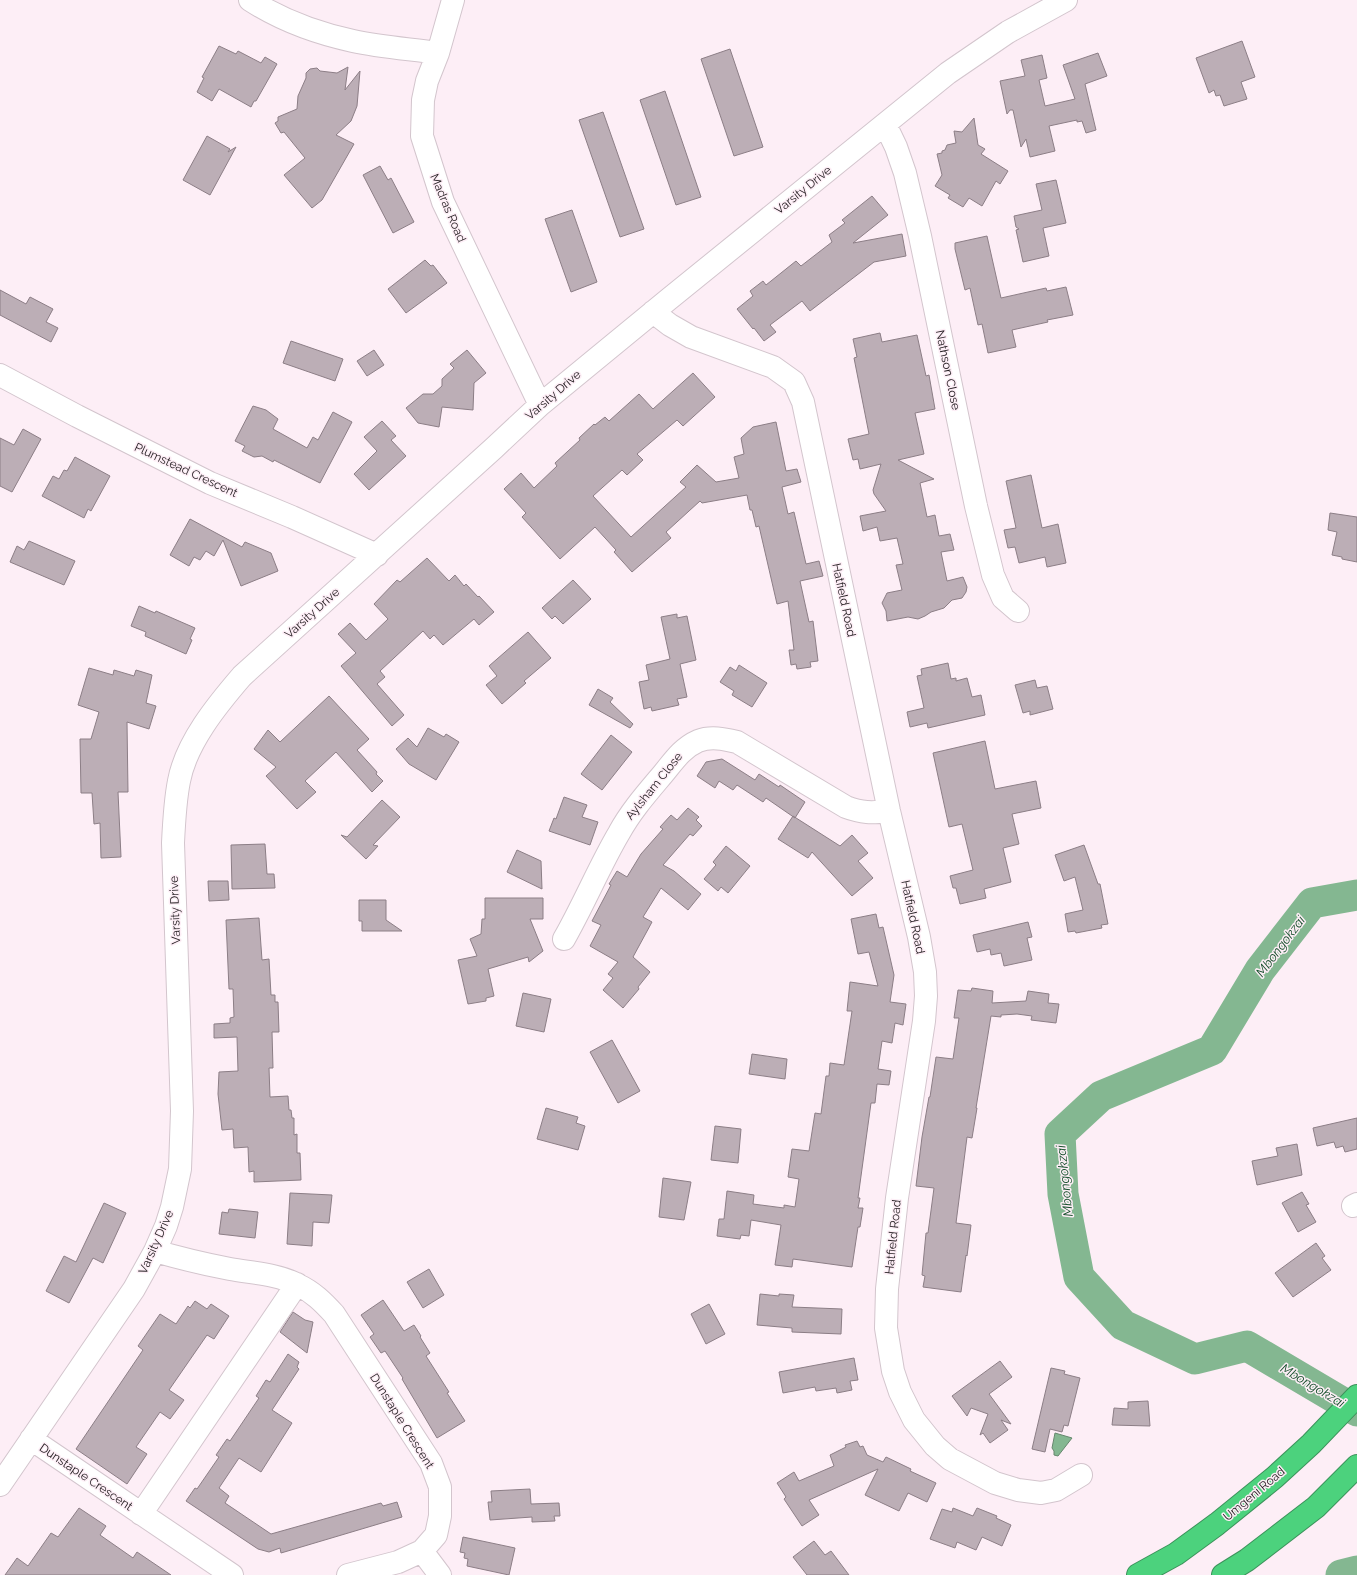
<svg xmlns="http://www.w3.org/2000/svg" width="1357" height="1575" font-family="Raleway,sans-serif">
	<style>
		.water { fill: #84b791; stroke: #66886e }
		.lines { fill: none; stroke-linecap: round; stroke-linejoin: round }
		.river { stroke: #84b791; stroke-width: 31 }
		.building { fill: #bcaeb6; stroke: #8c7e86 }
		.minor-casing { stroke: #d3c5cd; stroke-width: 24 }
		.highway-casing { stroke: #3c925b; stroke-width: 24 }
		.minor { stroke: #fff; stroke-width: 22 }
		.highway { stroke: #4cd27d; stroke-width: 22 }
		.labels { text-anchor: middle; stroke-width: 3; stroke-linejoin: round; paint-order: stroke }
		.street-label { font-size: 12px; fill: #1f1a1d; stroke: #fdeef6 }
		.water-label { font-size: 13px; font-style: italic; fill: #144e2a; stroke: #fdeef6 }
	</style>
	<rect width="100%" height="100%" fill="#fdeef6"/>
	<path class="water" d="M 1055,1433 L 1072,1438 L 1058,1456 L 1054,1455 L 1054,1451 L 1052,1448 Z"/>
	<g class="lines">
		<path class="river" d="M 1357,895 L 1312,903 L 1260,970 L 1212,1050 L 1101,1096 L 1060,1134 L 1063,1194 L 1079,1277 L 1123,1325 L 1195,1359 L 1247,1346 L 1357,1411
			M 1341,1575 L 1357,1571"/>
	</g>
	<path class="building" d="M 1242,41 L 1255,77 L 1241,82 L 1247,99 L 1224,106 L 1220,95 L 1216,96 L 1214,90 L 1209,93 L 1196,58 Z
		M 219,46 L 236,54 L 238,51 L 261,63 L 265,57 L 277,64 L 256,101 L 254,101 L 251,107 L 219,89 L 212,101 L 197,92 L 204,78 L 202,77 Z
		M 730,49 L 763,147 L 734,156 L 701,59 Z
		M 1098,53 L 1107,76 L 1085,84 L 1096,130 L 1086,133 L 1082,121 L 1077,122 L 1077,120 L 1049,126 L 1055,151 L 1030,157 L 1026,139 L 1021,147 L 1013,110 L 1010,110 L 1007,114 L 1000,81 L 1025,76 L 1021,60 L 1042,55 L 1047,78 L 1039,80 L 1045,106 L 1075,99 L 1063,65 Z
		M 348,67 L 345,90 L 360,71 L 357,106 L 351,121 L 336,135 L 354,144 L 322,200 L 312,208 L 284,175 L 305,158 L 284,132 L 281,133 L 275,123 L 278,121 L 278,117 L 297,109 L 298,96 L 306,78 L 306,73 L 310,69 L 317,68 L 320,71 L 337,73 Z
		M 665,91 L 701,197 L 676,205 L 640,100 Z
		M 603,112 L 644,229 L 620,237 L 579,120 Z
		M 974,118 L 978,145 L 985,149 L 981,154 L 1008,171 L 1000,184 L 996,181 L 982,206 L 969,198 L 963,207 L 948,198 L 950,195 L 935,186 L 942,175 L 937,154 L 942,153 L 942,151 L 945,150 L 947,145 L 956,143 L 954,131 L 962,132 Z
		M 207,136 L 230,149 L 228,152 L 236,147 L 210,195 L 183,180 Z
		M 380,166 L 388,180 L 391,178 L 414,222 L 393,233 L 363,175 Z
		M 1056,180 L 1066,223 L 1043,228 L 1049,256 L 1023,262 L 1016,230 L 1019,229 L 1016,227 L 1014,216 L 1042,210 L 1036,184 Z
		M 872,196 L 888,215 L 853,243 L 902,234 L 906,256 L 874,262 L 810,311 L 802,301 L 770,325 L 776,332 L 764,341 L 754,328 L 753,329 L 737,309 L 753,296 L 750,291 L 763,281 L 766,285 L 796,261 L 801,266 L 832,242 L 829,235 L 845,223 L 842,220 Z
		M 572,210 L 597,282 L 571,292 L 545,219 Z
		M 987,236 L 1001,298 L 1046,288 L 1047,291 L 1066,287 L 1073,315 L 1047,320 L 1048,322 L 1012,330 L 1016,347 L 988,353 L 982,324 L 978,325 L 970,288 L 965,290 L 955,249 L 955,243 Z
		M 425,260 L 431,266 L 433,265 L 447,283 L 406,313 L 388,289 Z
		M 0,290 L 26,304 L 30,297 L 53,309 L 46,322 L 58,328 L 51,342 L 0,315 Z
		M 880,333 L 882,342 L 917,335 L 926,376 L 929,375 L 935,409 L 915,413 L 924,454 L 898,460 L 934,479 L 920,483 L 927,517 L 935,515 L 939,536 L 950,534 L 954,550 L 941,552 L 947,581 L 963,577 L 967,587 L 966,592 L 962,598 L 952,600 L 944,608 L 931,612 L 925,616 L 918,619 L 908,617 L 887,621 L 886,611 L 882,603 L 887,593 L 902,590 L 896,565 L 903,564 L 897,538 L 880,541 L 877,527 L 863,531 L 860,516 L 886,511 L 874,494 L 873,490 L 881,464 L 860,469 L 858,459 L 853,460 L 848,439 L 869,434 L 854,358 L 857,357 L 853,339 Z
		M 291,341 L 343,359 L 335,381 L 283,363 Z
		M 374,350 L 384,365 L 367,376 L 357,361 Z
		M 467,350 L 486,373 L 474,383 L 473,410 L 442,407 L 439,427 L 418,423 L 406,408 L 423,394 L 433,394 L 442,386 L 442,379 L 454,368 L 450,364 Z
		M 693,373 L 715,397 L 683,426 L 677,420 L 637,454 L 643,460 L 627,475 L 622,470 L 593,496 L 631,537 L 686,487 L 680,482 L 697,465 L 716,482 L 739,478 L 734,457 L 744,454 L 741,438 L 753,427 L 776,422 L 786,471 L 797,469 L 801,482 L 782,487 L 788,514 L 794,512 L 806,564 L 819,561 L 823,576 L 800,581 L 809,622 L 813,621 L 818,661 L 810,662 L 811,667 L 797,669 L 796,664 L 791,665 L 789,650 L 794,650 L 788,601 L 777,604 L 759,526 L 756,527 L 752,510 L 750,510 L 747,495 L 702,503 L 700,501 L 666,532 L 671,538 L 632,572 L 614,552 L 616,550 L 595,527 L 560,559 L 522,517 L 526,513 L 504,489 L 521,473 L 534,488 L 557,466 L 555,463 L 580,440 L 579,438 L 594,424 L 595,425 L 605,417 L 609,421 L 639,394 L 653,409 Z
		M 253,406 L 266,410 L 278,419 L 273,429 L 307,448 L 313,437 L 318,440 L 333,412 L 352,422 L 320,483 L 274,460 L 273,462 L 262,456 L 254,457 L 242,451 L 245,446 L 235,441 Z
		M 382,421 L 396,436 L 391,440 L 406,456 L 369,490 L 354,474 L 377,451 L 364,437 Z
		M 23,429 L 41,439 L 12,492 L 0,486 L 0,438 L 14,445 Z
		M 75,457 L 110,476 L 91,511 L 88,509 L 84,518 L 42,496 L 53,476 L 59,479 L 64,470 L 67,471 Z
		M 1031,475 L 1042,528 L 1058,524 L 1066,563 L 1047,567 L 1045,557 L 1019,563 L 1015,547 L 1008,548 L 1004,530 L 1016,528 L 1006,481 Z
		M 1330,513 L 1357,517 L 1357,562 L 1342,559 L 1342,557 L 1332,555 L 1337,532 L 1328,530 Z
		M 190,519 L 242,547 L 245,542 L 271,553 L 278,571 L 241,586 L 223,540 L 214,556 L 206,551 L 200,560 L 194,557 L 189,566 L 170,555 Z
		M 29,541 L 75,561 L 64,585 L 10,562 L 17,546 L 24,550 Z
		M 427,558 L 449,581 L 455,575 L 464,586 L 466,584 L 478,597 L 479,596 L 494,612 L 479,625 L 474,619 L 443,645 L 434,635 L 430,639 L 423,631 L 380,671 L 385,677 L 377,684 L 404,715 L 392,726 L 341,666 L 356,653 L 338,634 L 350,623 L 366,640 L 388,619 L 374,604 L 397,580 L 400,582 Z
		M 573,580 L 591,599 L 563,624 L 555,616 L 552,619 L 542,608 Z
		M 139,606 L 155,613 L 156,611 L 195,628 L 190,639 L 192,640 L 186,654 L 145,636 L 146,632 L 131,626 Z
		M 677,614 L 677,618 L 687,616 L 696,660 L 680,664 L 687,697 L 677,699 L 679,705 L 652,711 L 651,707 L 644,709 L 639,682 L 649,680 L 646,665 L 670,659 L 661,617 Z
		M 528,632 L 551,658 L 524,681 L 526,683 L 502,704 L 486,685 L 497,676 L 489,666 Z
		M 948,663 L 951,679 L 956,678 L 956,681 L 967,678 L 972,697 L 981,695 L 985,715 L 928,728 L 927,723 L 910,727 L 907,712 L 924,708 L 917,676 L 922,675 L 921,669 Z
		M 739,665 L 767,683 L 752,707 L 732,695 L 734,691 L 720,682 L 730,667 L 736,671 Z
		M 89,668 L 113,675 L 114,670 L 134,676 L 136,670 L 152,675 L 146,703 L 156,706 L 149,729 L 127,722 L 128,792 L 118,792 L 121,857 L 101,858 L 100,823 L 94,824 L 92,793 L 81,793 L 80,739 L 91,739 L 99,712 L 78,705 Z
		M 1035,680 L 1037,688 L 1047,686 L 1053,709 L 1030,715 L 1030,711 L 1023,713 L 1015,685 Z
		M 598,689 L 613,698 L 610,702 L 633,724 L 630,728 L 589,705 Z
		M 329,696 L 369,739 L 357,750 L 377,772 L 376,774 L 383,781 L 372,792 L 336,752 L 305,781 L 316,792 L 297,809 L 266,776 L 276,767 L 254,749 L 268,730 L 280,742 Z
		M 428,728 L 444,737 L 446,734 L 459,742 L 436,780 L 409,764 L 396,749 L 408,738 L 417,747 Z
		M 611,735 L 632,752 L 602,790 L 581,774 Z
		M 985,741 L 995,789 L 1036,781 L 1041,808 L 1012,814 L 1019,844 L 1003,848 L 1011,882 L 984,889 L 986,898 L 960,904 L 956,888 L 953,888 L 950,876 L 973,870 L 962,824 L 949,827 L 933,753 Z
		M 722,759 L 755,780 L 759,774 L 779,787 L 780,785 L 805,802 L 795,818 L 766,798 L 763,802 L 737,785 L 733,790 L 719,781 L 715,788 L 697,776 L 706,762 Z
		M 564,797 L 587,805 L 582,817 L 598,822 L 590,845 L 549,831 L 554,818 L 556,819 Z
		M 382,800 L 400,817 L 373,845 L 378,846 L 366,859 L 341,835 L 347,837 Z
		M 688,808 L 699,817 L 696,820 L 702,826 L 693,836 L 690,834 L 663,865 L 674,871 L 701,894 L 688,910 L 661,888 L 643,917 L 652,922 L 633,957 L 650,972 L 638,987 L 639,989 L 623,1008 L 603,990 L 613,978 L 608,974 L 618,962 L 590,946 L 601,925 L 592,921 L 611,885 L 609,884 L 617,871 L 627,877 L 641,854 L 663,829 L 660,827 L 671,815 L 677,820 Z
		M 793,816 L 840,846 L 852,835 L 868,853 L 858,861 L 873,878 L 852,896 L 812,852 L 808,858 L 778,839 Z
		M 265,844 L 267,874 L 274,874 L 275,888 L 232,889 L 231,845 Z
		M 1084,845 L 1098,884 L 1100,884 L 1108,924 L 1101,925 L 1102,928 L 1076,933 L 1075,931 L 1068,932 L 1065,914 L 1083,910 L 1075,877 L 1064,881 L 1055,855 Z
		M 726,846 L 750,866 L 728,893 L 721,887 L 718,891 L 704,879 L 716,865 L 713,862 Z
		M 517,850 L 541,861 L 542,889 L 507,872 Z
		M 208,881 L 228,881 L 229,900 L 209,901 Z
		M 485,898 L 543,898 L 543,919 L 530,919 L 543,951 L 529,962 L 528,957 L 488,969 L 494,996 L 486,998 L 486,1001 L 468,1004 L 458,960 L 477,956 L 470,939 L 481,934 L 482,919 L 485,919 Z
		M 359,900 L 386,900 L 386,920 L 402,931 L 362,931 L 362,921 L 359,921 Z
		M 876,914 L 879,928 L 883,927 L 894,975 L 890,1002 L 906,1004 L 903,1025 L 895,1023 L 892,1043 L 882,1041 L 878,1069 L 891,1071 L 889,1085 L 877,1084 L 875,1103 L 871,1103 L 858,1198 L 860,1198 L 858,1208 L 863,1208 L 860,1227 L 858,1227 L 852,1267 L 793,1259 L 792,1267 L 775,1265 L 781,1225 L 751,1220 L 749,1236 L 741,1235 L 740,1239 L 717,1236 L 719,1219 L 724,1219 L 727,1191 L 754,1195 L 753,1204 L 784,1208 L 784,1205 L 795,1207 L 799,1179 L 788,1177 L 792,1149 L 809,1151 L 815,1113 L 821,1114 L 826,1076 L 829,1076 L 830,1063 L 844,1065 L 852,1011 L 847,1011 L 850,982 L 878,986 L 869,952 L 858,954 L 851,919 Z
		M 259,918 L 262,960 L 269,959 L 271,995 L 275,995 L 275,1002 L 278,1002 L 279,1032 L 272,1032 L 273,1068 L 269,1068 L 270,1097 L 288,1096 L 289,1110 L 291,1110 L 292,1118 L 294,1118 L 294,1135 L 297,1134 L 297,1153 L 300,1153 L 301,1180 L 254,1182 L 254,1171 L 249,1172 L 248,1147 L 234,1148 L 233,1129 L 222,1130 L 218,1094 L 219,1072 L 238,1071 L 237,1037 L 214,1038 L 214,1024 L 230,1023 L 230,1018 L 234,1017 L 233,989 L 229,989 L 226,920 Z
		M 1028,922 L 1032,937 L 1027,938 L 1032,960 L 1004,966 L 1001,953 L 991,955 L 990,949 L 977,952 L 973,935 Z
		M 972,988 L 993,991 L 992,1003 L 1026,1001 L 1028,991 L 1049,994 L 1048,1003 L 1059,1004 L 1056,1023 L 1031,1020 L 1032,1016 L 1017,1014 L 1001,1015 L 1001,1017 L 991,1016 L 976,1108 L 977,1108 L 972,1138 L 967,1137 L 956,1223 L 971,1225 L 967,1256 L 966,1255 L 961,1292 L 923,1287 L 925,1276 L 922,1275 L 926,1233 L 928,1233 L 934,1188 L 916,1186 L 922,1137 L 929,1097 L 930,1097 L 936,1057 L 953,1059 L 959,1018 L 954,1018 L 958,990 L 971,991 Z
		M 523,993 L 551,999 L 544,1032 L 516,1026 Z
		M 612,1040 L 640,1091 L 618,1103 L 590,1052 Z
		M 752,1054 L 787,1059 L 785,1079 L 749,1074 Z
		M 546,1108 L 578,1117 L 576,1123 L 585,1126 L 578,1150 L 537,1139 Z
		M 1357,1118 L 1357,1149 L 1345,1152 L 1343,1146 L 1336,1148 L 1334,1142 L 1317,1146 L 1313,1128 Z
		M 715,1126 L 741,1129 L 738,1163 L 711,1160 Z
		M 1297,1144 L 1302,1175 L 1257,1185 L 1252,1161 L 1278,1156 L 1276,1148 Z
		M 663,1178 L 691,1182 L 684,1220 L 659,1217 Z
		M 1302,1192 L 1309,1204 L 1306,1205 L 1316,1222 L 1298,1232 L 1282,1203 Z
		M 290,1193 L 332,1195 L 329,1223 L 313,1222 L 312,1246 L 287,1244 Z
		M 104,1203 L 126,1213 L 103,1263 L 93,1258 L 69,1303 L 46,1291 L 64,1256 L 76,1262 Z
		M 229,1209 L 258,1212 L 255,1238 L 219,1234 L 222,1212 L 228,1213 Z
		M 1316,1243 L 1325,1256 L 1322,1258 L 1331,1270 L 1293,1297 L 1275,1273 Z
		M 429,1269 L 444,1295 L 423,1308 L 407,1282 Z
		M 760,1294 L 779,1296 L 779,1294 L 794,1295 L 792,1307 L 842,1309 L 841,1334 L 792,1332 L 792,1328 L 757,1325 Z
		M 383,1300 L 404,1331 L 414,1325 L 421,1336 L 420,1337 L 430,1353 L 426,1356 L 449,1392 L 447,1393 L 465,1421 L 437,1438 L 402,1379 L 403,1378 L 385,1351 L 381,1353 L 370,1337 L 374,1334 L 361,1315 Z
		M 195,1301 L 207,1309 L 211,1304 L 229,1316 L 214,1339 L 207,1335 L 169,1390 L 184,1400 L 170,1419 L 160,1412 L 136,1447 L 147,1454 L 127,1484 L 76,1449 L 143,1350 L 138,1346 L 160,1314 L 176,1324 L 188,1306 L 190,1308 Z
		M 709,1304 L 725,1334 L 706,1344 L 691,1314 Z
		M 293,1312 L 305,1320 L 313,1322 L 307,1353 L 280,1332 Z
		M 288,1354 L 299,1362 L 297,1367 L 299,1369 L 272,1410 L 292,1423 L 261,1472 L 239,1458 L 219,1488 L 229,1496 L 225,1503 L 271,1534 L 381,1503 L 383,1506 L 397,1502 L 402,1517 L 281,1553 L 280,1548 L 269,1552 L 258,1549 L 186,1501 L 195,1488 L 197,1489 L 219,1457 L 216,1455 L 227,1439 L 230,1441 L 259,1398 L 256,1396 L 266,1380 L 270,1382 Z
		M 854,1358 L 858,1380 L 850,1381 L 852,1390 L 837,1393 L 836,1388 L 816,1391 L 815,1387 L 783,1393 L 779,1372 Z
		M 1000,1361 L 1012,1377 L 989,1394 L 1011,1424 L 1001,1420 L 1008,1430 L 990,1443 L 983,1433 L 980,1435 L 988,1414 L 971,1408 L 967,1416 L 952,1396 Z
		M 1051,1368 L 1065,1371 L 1064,1374 L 1080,1378 L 1068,1426 L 1064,1425 L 1062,1432 L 1050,1429 L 1045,1452 L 1032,1449 Z
		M 1148,1401 L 1150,1426 L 1112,1425 L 1114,1408 L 1128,1409 L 1128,1402 Z
		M 857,1441 L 860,1447 L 863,1446 L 867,1455 L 883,1462 L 886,1457 L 911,1469 L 910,1471 L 936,1483 L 927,1502 L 908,1493 L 899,1511 L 865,1495 L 878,1469 L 809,1500 L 819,1515 L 802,1526 L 784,1499 L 786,1497 L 777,1483 L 794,1472 L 799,1481 L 834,1466 L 830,1455 L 846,1447 L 845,1445 Z
		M 530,1489 L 531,1504 L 559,1503 L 560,1516 L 554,1516 L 555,1521 L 532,1522 L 532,1517 L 490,1520 L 488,1502 L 492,1502 L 491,1491 Z
		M 79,1508 L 106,1526 L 100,1535 L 133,1558 L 137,1552 L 171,1575 L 5,1575 L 17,1558 L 28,1566 L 51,1533 L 58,1537 Z
		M 953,1508 L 973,1516 L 977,1508 L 997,1516 L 996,1518 L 1011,1525 L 1002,1546 L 982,1537 L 976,1550 L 957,1542 L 955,1548 L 930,1539 L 942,1509 L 952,1512 Z
		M 463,1537 L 515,1548 L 509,1575 L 467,1566 L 468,1559 L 464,1558 L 465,1553 L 460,1552 Z
		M 814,1541 L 825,1555 L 831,1551 L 849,1575 L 807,1575 L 793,1557 Z"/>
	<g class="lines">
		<defs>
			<path id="minor" d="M 250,0 C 281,20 316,33 353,41 C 380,47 410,49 438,53
				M 453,0 L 438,53 L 427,81 L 423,100 L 422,136 L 443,202 L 540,405
				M 885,124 L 896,147 L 905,173 L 920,236 L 976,506 L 993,575 L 1003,598 L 1018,611
				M 653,312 L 670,325 L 691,337 L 773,367 L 794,382 L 803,402 L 889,811 L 919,937 L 925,972 L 926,996 L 924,1021 L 897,1198 L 887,1289 L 886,1328 L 893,1371 L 900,1392 L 914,1420 L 935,1446 L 950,1459 L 995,1483 L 1018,1490 L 1041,1493 L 1056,1490 L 1081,1475
				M 0,375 L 77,416 L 210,483 L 292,517 L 377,555
				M 564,939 C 584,904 599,867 619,833 C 631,811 647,793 663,774 C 673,762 682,748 698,741 C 711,736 724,739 737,742 L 846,807 C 862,813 871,813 889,811
				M 1353,1206 L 1357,1204
				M 155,1251 C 179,1258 204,1264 230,1269 C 252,1273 278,1274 298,1285 C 313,1292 323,1302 334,1314 L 431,1463 L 440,1487 L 440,1516 L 436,1535 L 422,1551 L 398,1562 L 348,1575
				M 31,1439 L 232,1575
				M 0,1485 L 134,1289 L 155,1251 L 166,1226 L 172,1207 L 180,1169 L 182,1111 L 173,843 C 174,822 175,801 179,781 C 186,743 217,705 242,676 L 494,448 L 540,405 L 669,299 L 948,73 L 1008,32 L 1066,0
				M 141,1514 L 297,1284
				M 422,1551 L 440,1575"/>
			<path id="highway" d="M 1138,1575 L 1176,1554 L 1217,1524 L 1275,1477 L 1311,1444 L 1357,1396
				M 1223,1575 L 1247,1560 L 1316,1507 L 1357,1466"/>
		</defs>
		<use href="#minor" class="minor-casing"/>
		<use href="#highway" class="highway-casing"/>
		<use href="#minor" class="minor"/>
		<use href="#highway" class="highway"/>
	</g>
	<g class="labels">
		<g class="street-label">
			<text transform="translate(803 190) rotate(-39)" y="4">Varsity Drive</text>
			<text transform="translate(448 208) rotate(67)" y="4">Madras Road</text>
			<text transform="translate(948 370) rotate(78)" y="4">Nathson Close</text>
			<text transform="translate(553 395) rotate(-41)" y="4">Varsity Drive</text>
			<text transform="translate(186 470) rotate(25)" y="4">Plumstead Crescent</text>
			<text transform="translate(844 600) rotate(78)" y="4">Hatfield Road</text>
			<text transform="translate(312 613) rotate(-42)" y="4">Varsity Drive</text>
			<text transform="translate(654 786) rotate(-51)" y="4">Aylsham Close</text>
			<text transform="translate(175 910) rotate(-92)" y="4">Varsity Drive</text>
			<text transform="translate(913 917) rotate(78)" y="4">Hatfield Road</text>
			<text transform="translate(893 1237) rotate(-84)" y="4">Hatfield Road</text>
			<text transform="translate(156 1242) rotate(-66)" y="4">Varsity Drive</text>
			<text transform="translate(402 1421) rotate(58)" y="4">Dunstaple Crescent</text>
			<text transform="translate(86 1477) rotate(34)" y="4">Dunstaple Crescent</text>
			<text transform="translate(1254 1494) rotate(-40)" y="4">Umgeni Road</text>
		</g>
		<g class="water-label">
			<text transform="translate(1280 946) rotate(-53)" y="5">Mbongokzai</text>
			<text transform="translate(1064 1181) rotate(-96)" y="5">Mbongokzai</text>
			<text transform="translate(1313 1385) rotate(31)" y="5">Mbongokzai</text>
		</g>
	</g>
</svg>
